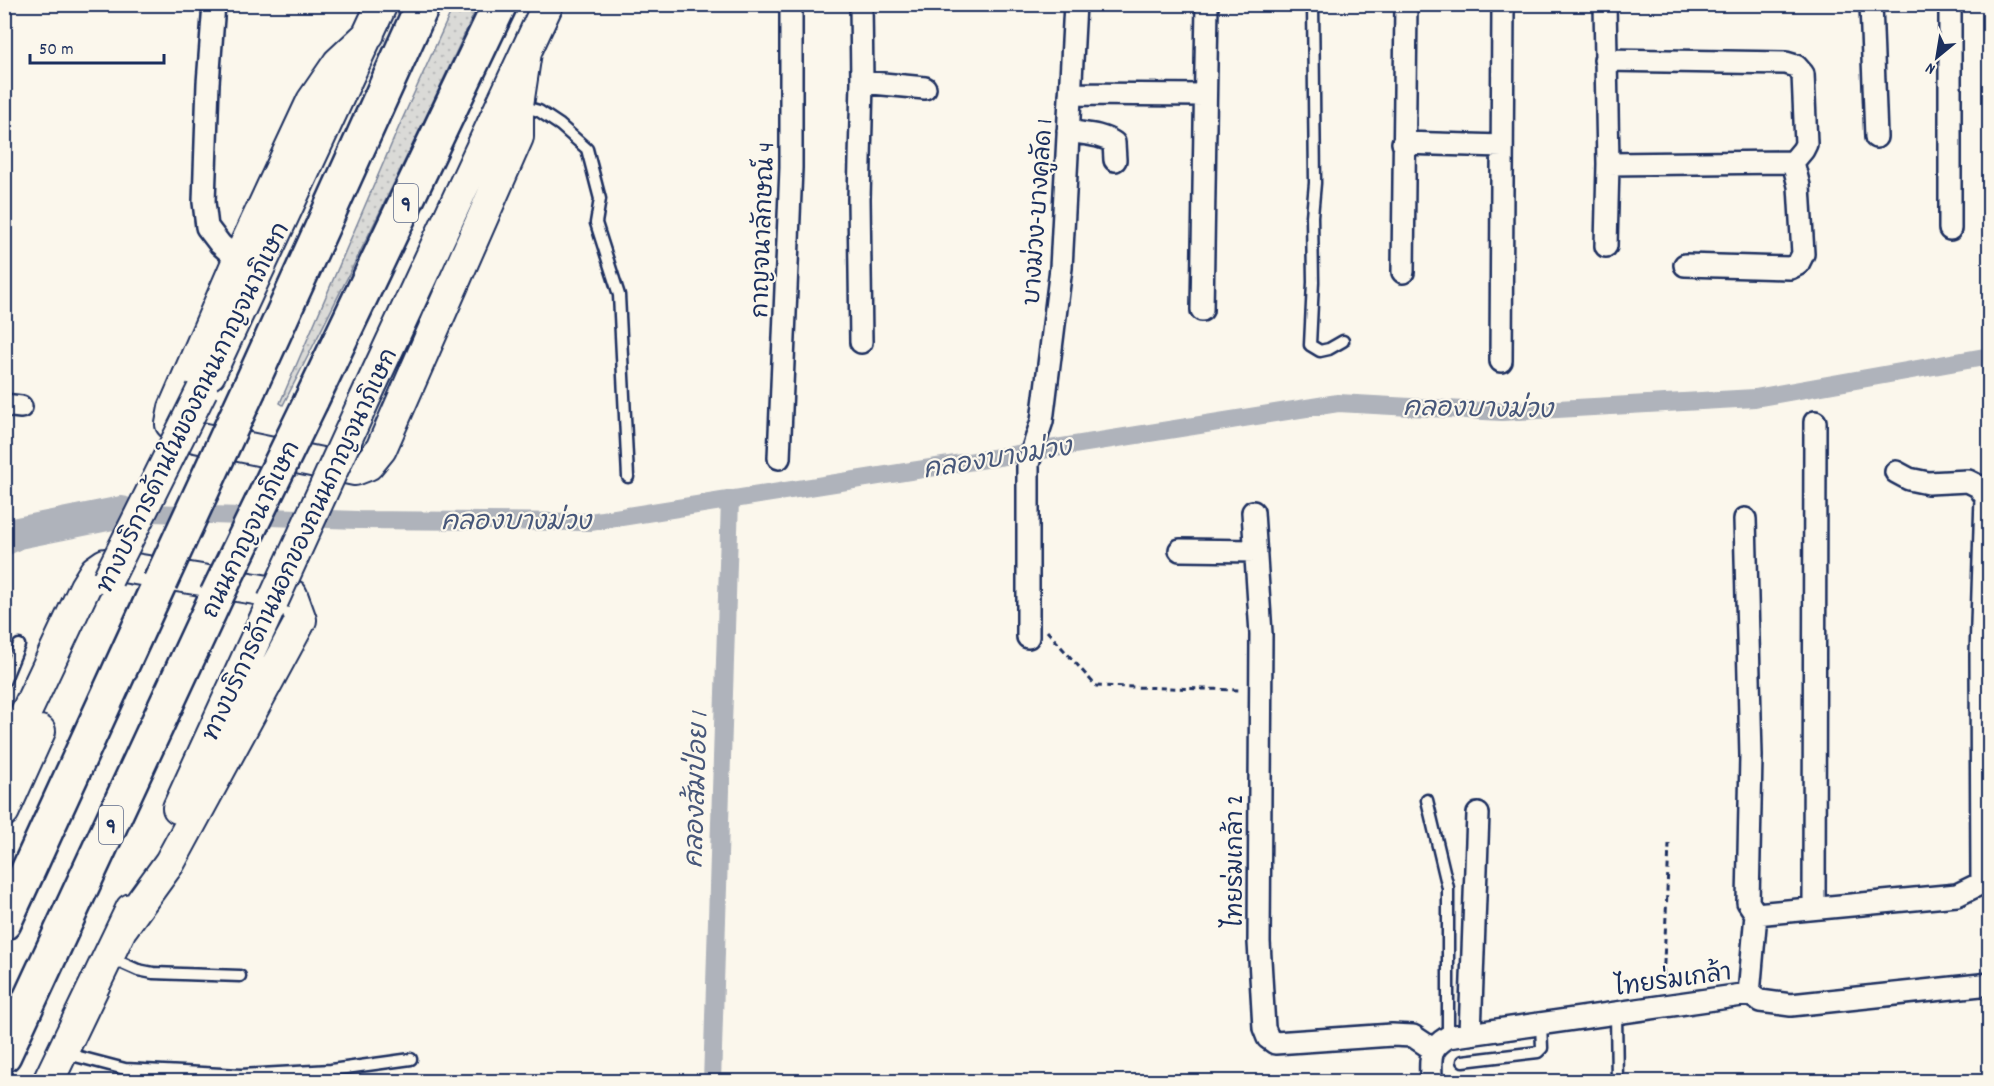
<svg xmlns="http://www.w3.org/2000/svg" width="1994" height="1086" font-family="Dekko,'Playpen Sans Thai',sans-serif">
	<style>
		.grass { fill: url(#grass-dots); stroke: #7a849a; stroke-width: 1.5 }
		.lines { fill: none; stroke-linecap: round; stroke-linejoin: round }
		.canal { stroke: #afb3bb; stroke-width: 18 }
		.river { stroke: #afb3bb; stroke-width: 32 }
		.lane-casing { stroke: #1b2f5e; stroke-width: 15 }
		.street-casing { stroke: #1b2f5e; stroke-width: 26 }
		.secondary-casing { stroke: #1b2f5e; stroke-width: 34 }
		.highway-casing { stroke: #1b2f5e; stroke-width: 38 }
		.path { stroke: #1b2f5e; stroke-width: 3; stroke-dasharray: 6 4.5; stroke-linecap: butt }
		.lane { stroke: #fbf7ec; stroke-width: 10 }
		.street { stroke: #fbf7ec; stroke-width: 21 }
		.secondary { stroke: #fbf7ec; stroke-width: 30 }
		.highway { stroke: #fbf7ec; stroke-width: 33 }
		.secondary-bridge-casing { stroke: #1b2f5e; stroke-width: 34; stroke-linecap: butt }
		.highway-bridge-casing { stroke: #1b2f5e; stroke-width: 38; stroke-linecap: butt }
		.secondary-bridge { stroke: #fbf7ec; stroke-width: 30 }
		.highway-bridge { stroke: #fbf7ec; stroke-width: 33 }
		.labels { text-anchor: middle; stroke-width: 4.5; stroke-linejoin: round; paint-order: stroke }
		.shield { fill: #fbf7ec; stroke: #5e6b89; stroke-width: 1.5 }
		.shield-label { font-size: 22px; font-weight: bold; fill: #1b2f5e }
		.street-label { font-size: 24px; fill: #1b2f5e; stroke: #fbf7ec }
		.water-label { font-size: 26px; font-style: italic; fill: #47577a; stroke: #fbf7ec }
	</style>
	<defs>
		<pattern id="grass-dots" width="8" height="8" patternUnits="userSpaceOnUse" patternTransform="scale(1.5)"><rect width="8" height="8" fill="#dadad7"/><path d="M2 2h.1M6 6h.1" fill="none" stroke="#babbbb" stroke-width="1.8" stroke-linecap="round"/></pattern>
	</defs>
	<rect width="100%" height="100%" fill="#fbf7ec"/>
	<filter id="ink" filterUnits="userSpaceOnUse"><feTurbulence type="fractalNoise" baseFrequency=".0167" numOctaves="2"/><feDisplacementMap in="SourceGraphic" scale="12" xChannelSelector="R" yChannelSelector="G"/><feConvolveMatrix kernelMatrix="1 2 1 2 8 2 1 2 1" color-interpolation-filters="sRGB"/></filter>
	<g filter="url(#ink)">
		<path class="grass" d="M 454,5 L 478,5 C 416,140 351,273 283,405 L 280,403 L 401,122 Z"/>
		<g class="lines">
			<path class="canal" d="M 122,512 L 358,520 L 590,522 L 1338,403 L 1502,412 L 1755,398 L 1990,356
				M 712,1082 L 730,499"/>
			<path class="river" d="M 4,540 L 18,533 L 122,512"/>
			<defs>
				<path id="lane" d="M 1313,4 L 1315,183 L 1312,216 L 1313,282 L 1310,345 L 1320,351 L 1329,349 L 1343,341
					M 521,106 L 539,111 L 560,125 L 587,149 L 600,199 L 596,223 L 619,295 L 628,477
					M 4,682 L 19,645
					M 1427,800 L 1448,888 L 1448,1037
					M 111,958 L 138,970 L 153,973 L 240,976
					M 1616,1013 L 1617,1082
					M 64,1053 L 125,1069 L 241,1075 L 331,1070 L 411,1059
					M 1463,1061 L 1538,1052 L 1542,1048 L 1541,1024"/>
				<path id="street" d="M 214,4 L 208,83 L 204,202 L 207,227 L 220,244 L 238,260
					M 1605,4 L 1608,164 L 1606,246
					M 1871,4 L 1876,137
					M 1950,4 L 1950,229
					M 1605,60 L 1786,63 L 1796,66 L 1803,74 L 1806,144 L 1803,150 L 1793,162
					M 862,82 L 925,88
					M 1070,94 L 1205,95
					M 1068,131 C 1084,134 1101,134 1114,143 L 1115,160
					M 1403,143 L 1502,146
					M 1608,164 L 1793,162 L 1799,186 L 1803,254 L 1798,264 L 1790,268 L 1685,265
					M 1403,272 L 1406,4
					M 1202,310 L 1207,4
					M 861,342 L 859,199 L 862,82 L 861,4
					M 1501,361 L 1503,4
					M 4,405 L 21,407
					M 779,458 L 791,168 L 791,4
					M 1896,472 L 1909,479 L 1928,483 L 1968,481 L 1978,486 L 1986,497 L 1981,655 L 1982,883
					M 1253,512 L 1261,634 L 1259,942 L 1264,1028 L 1268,1038 L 1275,1043 L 1392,1035 L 1413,1036 L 1434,1050
					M 1745,519 L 1751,756 L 1748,902 L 1756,914
					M 1180,550 L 1256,551
					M 1028,637 L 1028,464 L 1042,421 L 1061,268 L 1075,4
					M 1814,908 L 1815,422
					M 1749,994 L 1760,1001 L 1791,1005 L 1990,984
					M 1470,1034 L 1478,814
					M 1431,1082 C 1431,1058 1427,1050 1448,1037 L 1749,994 L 1756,914 L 1957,895 L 1990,879"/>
				<path id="secondary" d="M 369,34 L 338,63 L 312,101 L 238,260 L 174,408 L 171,424 L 181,434 L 355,470 L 368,465 L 381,449 L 518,137 L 518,105 L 526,52
					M 210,374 L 382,4
					M 362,405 L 548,4
					M 4,759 L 85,587 L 95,571 L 105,564 L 292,595 L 301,620 L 170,862 L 123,927
					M 178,808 L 273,601
					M 4,811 L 40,731
					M 48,1082 L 131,909"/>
				<path id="highway" d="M 249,389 L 423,4
					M 311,401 L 500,4
					M 4,923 L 160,582
					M 4,1055 L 217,595"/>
			</defs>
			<use href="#lane" class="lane-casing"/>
			<use href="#street" class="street-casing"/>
			<use href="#secondary" class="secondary-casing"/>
			<use href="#highway" class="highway-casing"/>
			<path class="path" d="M 1047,631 L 1096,686 L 1241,690
				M 1663,986 L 1669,844"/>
			<use href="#lane" class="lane"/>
			<use href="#street" class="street"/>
			<use href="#secondary" class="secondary"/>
			<use href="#highway" class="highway"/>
			<defs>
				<path id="secondary-bridge" d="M 108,579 L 202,390
					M 273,601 L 362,405"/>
				<path id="highway-bridge" d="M 160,582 L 249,389
					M 217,595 L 311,401"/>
			</defs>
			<use href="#secondary-bridge" class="secondary-bridge-casing"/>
			<use href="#highway-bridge" class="highway-bridge-casing"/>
			<use href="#secondary-bridge" class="secondary-bridge"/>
			<use href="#highway-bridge" class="highway-bridge"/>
		</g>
	</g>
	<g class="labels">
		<g class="shield">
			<rect x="394" y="184" width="24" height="38" rx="4.5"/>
			<rect x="99" y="806" width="24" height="38" rx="4.5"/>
		</g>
		<g class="shield-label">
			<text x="406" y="211">9</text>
			<text x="111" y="833">9</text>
		</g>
		<g class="street-label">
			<text transform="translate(1037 212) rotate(-86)" y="8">บางม่วง-บางคูลัด 1</text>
			<text transform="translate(762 230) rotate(-88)" y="8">กาญจนาลักษณ์ 4</text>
			<text transform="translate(192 407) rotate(-64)" y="8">ทางบริการด้านในของถนนกาญจนาภิเษก</text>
			<text transform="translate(250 529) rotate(-64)" y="8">ถนนกาญจนาภิเษก</text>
			<text transform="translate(299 544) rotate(-65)" y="8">ทางบริการด้านนอกของถนนกาญจนาภิเษก</text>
			<text transform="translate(1234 861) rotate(-90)" y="8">ไทยร่มเกล้า 2</text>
			<text transform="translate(1673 979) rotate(-8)" y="8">ไทยร่มเกล้า</text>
		</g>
		<g class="water-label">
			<text transform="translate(1478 407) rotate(1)" y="9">คลองบางม่วง</text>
			<text transform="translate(997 457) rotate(-9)" y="9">คลองบางม่วง</text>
			<text x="516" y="529">คลองบางม่วง</text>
			<text transform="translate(695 790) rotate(-88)" y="9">คลองส้มป่อย 1</text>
		</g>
	</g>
	<rect width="1994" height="1086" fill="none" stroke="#fbf7ec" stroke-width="24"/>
	<rect x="12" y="12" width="1970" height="1062" fill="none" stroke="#1b2f5e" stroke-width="2" filter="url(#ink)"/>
	<g transform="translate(1937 57) rotate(210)" stroke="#fbf7ec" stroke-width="4.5" paint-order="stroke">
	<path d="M0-4.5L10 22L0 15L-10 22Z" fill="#1b2f5e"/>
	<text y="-9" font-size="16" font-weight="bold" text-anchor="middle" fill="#1b2f5e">N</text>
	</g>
	<path d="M30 54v9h134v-9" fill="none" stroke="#1b2f5e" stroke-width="3"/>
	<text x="39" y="54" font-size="18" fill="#1b2f5e" stroke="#fbf7ec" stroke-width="4.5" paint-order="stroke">50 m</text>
</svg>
